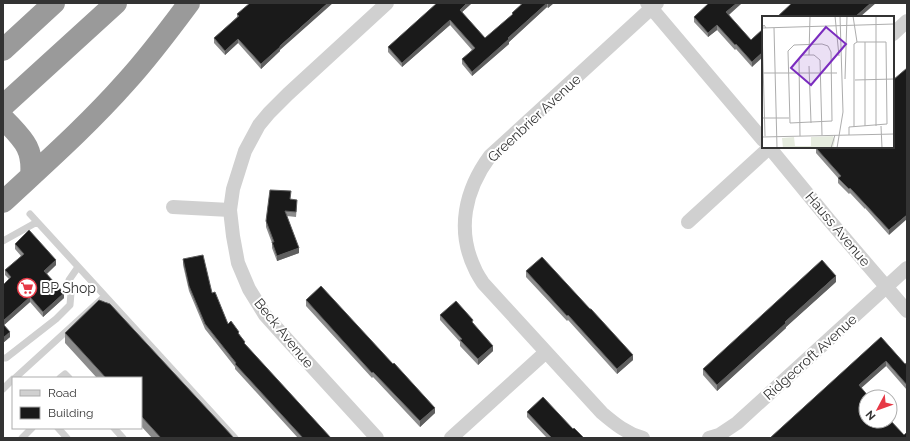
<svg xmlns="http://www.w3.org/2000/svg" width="910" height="441" font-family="Raleway,sans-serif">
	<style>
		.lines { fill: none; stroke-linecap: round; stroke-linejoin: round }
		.service { stroke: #d0d0d0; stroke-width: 7 }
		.minor { stroke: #d0d0d0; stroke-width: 14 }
		.motorway { stroke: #9a9a9a; stroke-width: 22 }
		.wall { fill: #8c8c8c }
		.shaded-wall { fill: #5f5f5f }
		.building { fill: #1a1a1a; stroke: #5f5f5f }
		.labels { text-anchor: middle; stroke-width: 4; stroke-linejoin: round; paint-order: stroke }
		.street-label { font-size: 14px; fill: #333; stroke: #fff }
		.poi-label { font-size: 14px; fill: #333; stroke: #fff; text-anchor: start }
		.inset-road { fill: none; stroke: #adadad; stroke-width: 1 }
		.view { fill: #7b2cbf; fill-opacity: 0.15; stroke: #7b2cbf; stroke-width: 2 }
		.inset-edge { fill: none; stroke: #333; stroke-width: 2 }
	</style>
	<rect width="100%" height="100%" fill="#fff"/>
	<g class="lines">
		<path class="service" d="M 30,214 L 235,438
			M 3,241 L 37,222
			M 3,358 L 6,358 L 56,319 L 70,305 L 71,293 L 69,280 L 78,267
			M 15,378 L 105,296
			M 60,378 L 65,374 L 69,378
			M 3,389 L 13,379
			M 58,428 L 67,438
			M 114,428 L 123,438
			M 22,438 L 32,428"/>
		<path class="minor" d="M 647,3 L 763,140
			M 893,34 L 907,21
			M 769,147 L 829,220 L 907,311
			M 173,207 L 230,210
			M 688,222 L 770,147
			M 377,438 L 303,357 L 265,315 L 249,289 L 238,263 L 233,236 L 230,210 L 233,189 L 245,151 L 259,125 L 269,113 L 288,94 L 387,3
			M 451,438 L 546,352
			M 643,438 C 626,433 615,424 602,413 L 483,283 C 480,278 477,274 475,269 C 456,230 465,190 490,156 L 657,3
			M 709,438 L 719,435 L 737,423 L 907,268"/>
		<path class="motorway" d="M 3,50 L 54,3
			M 3,106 L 116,3
			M 3,118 C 21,138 34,146 31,176
			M 3,202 C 45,163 88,125 126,82 C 149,57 169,30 189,3"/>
	</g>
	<path class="wall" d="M 437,3 L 472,3 L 462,12 L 485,38 L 512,15 L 512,13 L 521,5 L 519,3 L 554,3 L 548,8 L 547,7 L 509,42 L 509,44 L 472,76 L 462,64 L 462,59 L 472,50 L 450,25 L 402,67 L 388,52 L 388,47 Z
		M 709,3 L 742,3 L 729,15 L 751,40 L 763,29 L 752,67 L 736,49 L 735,50 L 717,30 L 708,37 L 694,22 L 694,17 Z
		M 237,14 L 280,50 L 280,51 L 261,69 L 238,43 L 225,55 L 214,43 L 214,38 L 237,17 Z
		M 893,147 L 889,235 L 865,208 L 865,209 L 850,193 L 849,194 L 838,183 L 838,178 L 816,153 L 816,148 Z
		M 291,199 L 297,205 L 296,217 L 287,216 L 299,253 L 277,261 L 272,248 L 272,243 L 266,227 L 266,221 Z
		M 15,244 L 56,265 L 47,274 L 64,298 L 43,317 L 30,302 L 4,325 L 10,337 L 3,343 L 3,285 L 9,279 L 5,275 L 5,270 L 21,256 L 15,249 Z
		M 183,259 L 212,293 L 228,324 L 239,334 L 245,344 L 331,438 L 298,438 L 235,369 L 235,367 L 205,329 L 189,291 L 183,265 Z
		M 526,271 L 633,360 L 617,374 L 568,320 L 567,321 L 526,277 Z
		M 836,282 L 786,327 L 786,328 L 717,391 L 703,375 L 703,369 Z
		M 99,300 L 110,304 L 234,438 L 152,438 L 141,426 L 141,378 L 97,378 L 65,343 L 65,333 Z
		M 306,300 L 435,413 L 420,427 L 373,377 L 372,378 L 306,306 Z
		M 440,315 L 473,323 L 493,351 L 478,365 L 460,346 L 460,342 L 440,320 Z
		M 881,337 L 905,364 L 907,363 L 907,390 L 886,366 L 861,388 L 866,397 L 907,438 L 770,438 Z
		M 527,412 L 573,429 L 584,438 L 547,438 L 527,417 Z"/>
	<path class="shaded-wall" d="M 328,3 L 333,3 L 280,50 L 280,51 L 261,69 L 261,64 L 280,46 Z
		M 467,3 L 472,3 L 460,14 L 460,10 Z
		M 547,3 L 547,7 L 509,42 L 509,44 L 472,76 L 472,72 L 508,38 Z
		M 549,3 L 554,3 L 548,8 L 548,4 Z
		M 737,3 L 742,3 L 726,17 L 726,12 Z
		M 871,3 L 876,3 L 860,17 L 855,17 Z
		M 450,20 L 450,25 L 402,67 L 402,63 Z
		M 717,25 L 717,30 L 708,37 L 708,33 Z
		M 238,39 L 238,43 L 225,55 L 225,51 Z
		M 763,52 L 763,57 L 752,67 L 752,62 Z
		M 907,215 L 907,219 L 889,235 L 889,230 Z
		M 299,248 L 299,253 L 277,261 L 277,256 Z
		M 56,260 L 56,265 L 44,276 L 44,271 Z
		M 836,276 L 836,282 L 786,327 L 786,328 L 717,391 L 717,385 L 785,322 Z
		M 64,293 L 64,298 L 43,317 L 43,312 Z
		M 30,297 L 30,302 L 3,326 L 3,321 Z
		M 10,332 L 10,337 L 3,343 L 3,338 Z
		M 493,346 L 493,351 L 478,365 L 478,359 Z
		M 633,355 L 633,360 L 617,374 L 617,369 Z
		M 886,361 L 886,366 L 859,390 L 859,385 Z
		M 435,408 L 435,413 L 420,427 L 420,421 Z"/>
	<path class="building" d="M 250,3 L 328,3 L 280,46 L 280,47 L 261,64 L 238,39 L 225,51 L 214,38 L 239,16 L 237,14 Z
		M 437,3 L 467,3 L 460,10 L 485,38 L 513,14 L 512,13 L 523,3 L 547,3 L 508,38 L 509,39 L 472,72 L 462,59 L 475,48 L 450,20 L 402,63 L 388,47 Z
		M 709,3 L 737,3 L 726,12 L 751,40 L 763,29 L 763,52 L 752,62 L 736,44 L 735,45 L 717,25 L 708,33 L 694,17 Z
		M 792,3 L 871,3 L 855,17 L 777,17 Z
		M 907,68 L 907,215 L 889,230 L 865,204 L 850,188 L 849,189 L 838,178 L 841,176 L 816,148 L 818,147 L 893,147 L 893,80 Z
		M 270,190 L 291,191 L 290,199 L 297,200 L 296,212 L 285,211 L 299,248 L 277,256 L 272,242 L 274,242 L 266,221 Z
		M 29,230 L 56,260 L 44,271 L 64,293 L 43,312 L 30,297 L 3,321 L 3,285 L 11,277 L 5,270 L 24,254 L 15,244 Z
		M 203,255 L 212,293 L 215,292 L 228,324 L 231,321 L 239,332 L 238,333 L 245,342 L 244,343 L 331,438 L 303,438 L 235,364 L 236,363 L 205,324 L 189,286 L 183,259 Z
		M 542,257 L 590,309 L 591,309 L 633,355 L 617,369 L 568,315 L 567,316 L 526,271 Z
		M 822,260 L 836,276 L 785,322 L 786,323 L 717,385 L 703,369 Z
		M 321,286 L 393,364 L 394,363 L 435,408 L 420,421 L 373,372 L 372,373 L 306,300 Z
		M 99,300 L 110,304 L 234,438 L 161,438 L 141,416 L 141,378 L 106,378 L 65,333 Z
		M 456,301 L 473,320 L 472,322 L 493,346 L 478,359 L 460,340 L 462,339 L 440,315 Z
		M 3,324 L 10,332 L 3,338 Z
		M 881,337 L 905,364 L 907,363 L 907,385 L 886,361 L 859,385 L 869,397 L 866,397 L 866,421 L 890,421 L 890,420 L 904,435 L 907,432 L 907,438 L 770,438 Z
		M 543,397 L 573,429 L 574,428 L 584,438 L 552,438 L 543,429 L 527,412 Z"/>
	<defs>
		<symbol id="supermarket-ring" viewBox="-11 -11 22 22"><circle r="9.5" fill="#fff" stroke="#e63946" stroke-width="1.5"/><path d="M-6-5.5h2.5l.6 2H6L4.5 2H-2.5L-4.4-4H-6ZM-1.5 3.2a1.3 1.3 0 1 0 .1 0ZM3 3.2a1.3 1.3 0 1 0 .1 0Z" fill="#e63946"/></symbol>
	</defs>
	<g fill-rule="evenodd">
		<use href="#supermarket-ring" x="16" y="277" width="22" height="22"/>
	</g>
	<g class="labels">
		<g class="street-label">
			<text transform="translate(534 118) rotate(-43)" y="5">Greenbrier Avenue</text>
			<text transform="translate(838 229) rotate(50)" y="5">Hauss Avenue</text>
			<text transform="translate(284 333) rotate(51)" y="5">Beck Avenue</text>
			<text transform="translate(810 357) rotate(-42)" y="5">Ridgecroft Avenue</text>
		</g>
		<g class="poi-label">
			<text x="41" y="293">BP Shop</text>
		</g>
	</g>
	<g transform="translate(762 16)">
		<rect width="132" height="132" fill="#fff"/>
		<path d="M 71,120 L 73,124 L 71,132 L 21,132 L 20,122 L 32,121 L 33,130 L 49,130 L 49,121 Z" fill="#e6ecdf"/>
		<path class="inset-road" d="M 73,0 L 77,40M 91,0 L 95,26 L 92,28 L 92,111M 0,12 L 132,8M 12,12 L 15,132M 103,26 L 103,110M 60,28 L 66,30 L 69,36 L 70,105 L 28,107 L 26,35 L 32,29 ZM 47,39 L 48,0M 47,50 L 49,107M 0,57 L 75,57M 83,63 L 85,0M 93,64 L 132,63M 0,102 L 27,102M 114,110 L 114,0M 119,110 L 120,132M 87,119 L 87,111 L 125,108 L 124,26 L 95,26M 3,120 L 0,12 L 2,9 L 4,12M 38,120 L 37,43 L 40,39 L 52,39 L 58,44 L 60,119M 0,121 L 132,118M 69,132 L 73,119M 75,132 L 81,96 L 78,0"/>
		<path class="view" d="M 64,11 L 84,28 L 49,69 L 29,52 Z"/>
		<rect width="132" height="132" class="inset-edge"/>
	</g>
	<rect width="910" height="441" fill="none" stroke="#333333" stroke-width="8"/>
	<rect x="12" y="377" width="130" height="52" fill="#ffffff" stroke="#adadad"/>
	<rect x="20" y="390" width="20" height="6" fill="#d0d0d0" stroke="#adadad"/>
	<text x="48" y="397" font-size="12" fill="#333333">Road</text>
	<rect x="20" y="407" width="20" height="12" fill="#1a1a1a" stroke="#adadad"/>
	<text x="48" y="417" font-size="12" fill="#333333">Building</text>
	<g transform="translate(878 409) rotate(229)"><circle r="19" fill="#ffffff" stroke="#adadad"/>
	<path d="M0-3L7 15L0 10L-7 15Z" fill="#e63946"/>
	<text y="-6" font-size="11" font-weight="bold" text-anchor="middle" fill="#333333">N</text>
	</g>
</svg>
